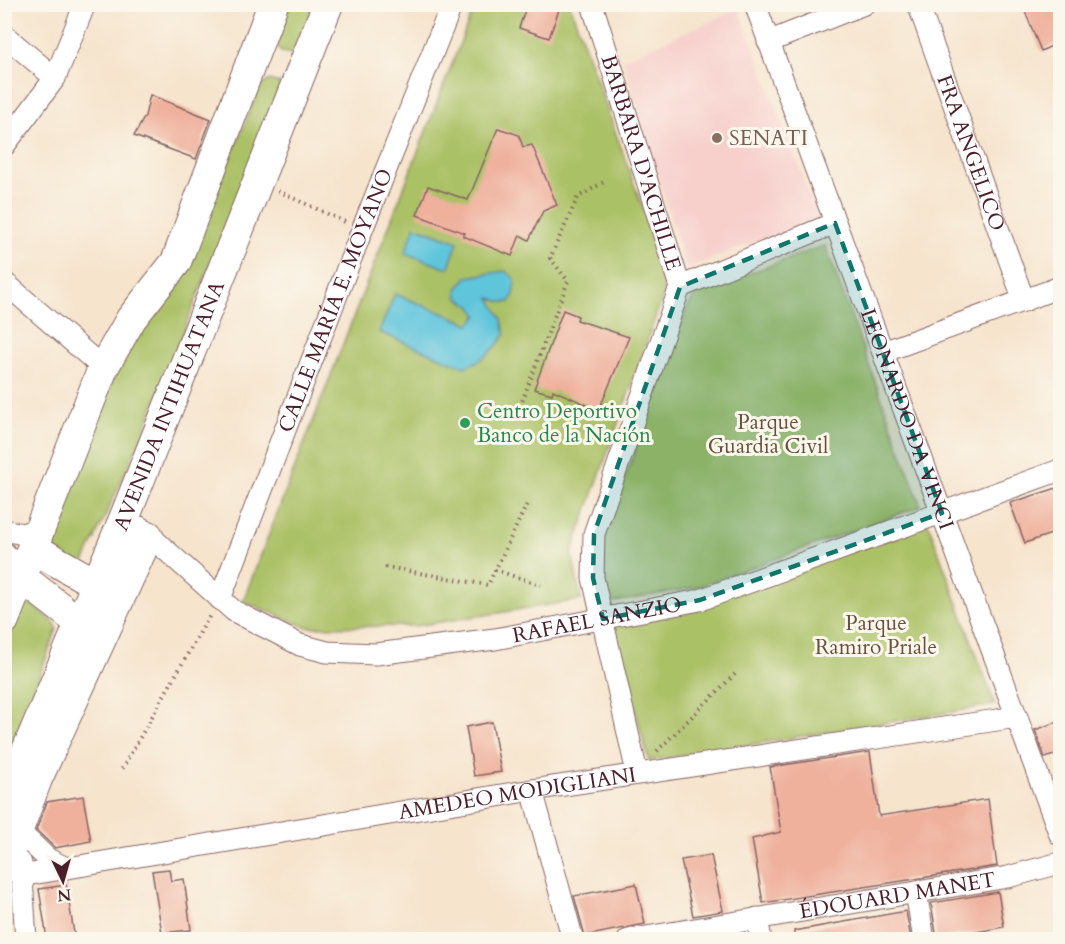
<svg xmlns="http://www.w3.org/2000/svg" width="1065" height="944" font-family="Cardo,serif">
	<style>
		.built { fill: #f7d0cc }
		.green { fill: #abc166; stroke: #7a7048; stroke-width: 1.5 }
		.water { fill: #5ec5db; stroke: #547283; stroke-width: 1.5 }
		.building { fill: #efb09c }
		.lines { fill: none; stroke-linecap: round; stroke-linejoin: round }
		.street-casing { stroke: #866464; stroke-width: 23 }
		.secondary-casing { stroke: #866464; stroke-width: 32 }
		.path { stroke: #866464; stroke-width: 4; stroke-dasharray: 1.5 4.5; stroke-linecap: butt }
		.street { stroke: #fff; stroke-width: 21 }
		.secondary { stroke: #fff; stroke-width: 30 }
		.marked { fill: #0f766e; fill-opacity: 0.2; stroke: #0f766e; stroke-width: 4.5; stroke-dasharray: 12 8; stroke-linejoin: round }
		.education-dot { fill: #8d6e63; stroke: #fbf7ec; stroke-width: 2 }
		.leisure-dot { fill: #2e9e5b; stroke: #fbf7ec; stroke-width: 2 }
		.labels { text-anchor: middle; stroke-width: 6; stroke-linejoin: round; paint-order: stroke }
		.education-label { font-size: 21px; fill: #785e54; stroke: #fbf7ec; text-anchor: start }
		.street-label { font-size: 21px; fill: #4a1f2b; stroke: #fbf7ec }
		.leisure-label { font-size: 21px; fill: #27864d; stroke: #fbf7ec; text-anchor: start }
		.park-label { font-size: 21px; fill: #67503d; stroke: #fbf7ec }
	</style>
	<rect width="100%" height="100%" fill="#fbf7ec"/>
	<filter id="ink" filterUnits="userSpaceOnUse"><feTurbulence type="fractalNoise" baseFrequency=".0167" numOctaves="2"/><feDisplacementMap in="SourceGraphic" scale="12" xChannelSelector="R" yChannelSelector="G"/><feConvolveMatrix kernelMatrix="1 2 1 2 8 2 1 2 1" color-interpolation-filters="sRGB"/></filter>
	<filter id="wash" filterUnits="userSpaceOnUse"><feTurbulence type="fractalNoise" baseFrequency=".008" numOctaves="4" result="noise"/><feDisplacementMap in="SourceGraphic" scale="24" xChannelSelector="R" yChannelSelector="G"/><feGaussianBlur stdDeviation="1.35" result="paint"/><feColorMatrix in="noise" values="0 0 0 0 0 0 0 0 0 0 0 0 0 0 0 0 0 1.4 0 .05"/><feComposite in="paint" operator="in"/></filter>
	<g filter="url(#wash)">
		<rect width="100%" height="100%" fill="#f6e4cd"/>
		<path class="built" d="M 739,9 L 818,217 L 686,269 L 623,59 Z"/>
		<path class="green" d="M 290,5 L 314,5 L 292,54 L 281,52 L 276,45 Z
			M 475,5 L 570,5 L 663,265 L 664,293 L 572,553 L 581,600 L 415,626 L 306,627 L 243,601 Z
			M 270,80 L 281,84 L 143,434 L 80,571 L 45,547 L 124,353 L 194,244 L 261,85 Z
			M 825,245 L 921,506 L 698,587 L 606,604 L 599,565 L 604,536 L 686,310 L 696,293 Z
			M 928,523 L 995,705 L 649,761 L 611,622 Z
			M 29,602 L 55,623 L 57,629 L 5,766 L 5,651 L 22,606 Z"/>
		<path class="water" d="M 415,226 L 458,242 L 448,269 L 405,253 Z
			M 505,271 L 515,279 L 514,294 L 510,302 L 501,302 L 490,298 L 502,319 L 505,335 C 493,351 483,361 464,367 L 379,332 L 395,294 L 470,324 L 478,315 L 471,306 L 458,298 L 457,289 L 467,277 Z"/>
		<g id="blocks">
			<path class="building" d="M 527,4 L 561,4 L 549,38 L 519,28 Z
				M 1022,4 L 1054,4 L 1060,20 L 1060,42 L 1041,51 Z
				M 150,95 L 211,119 L 196,159 L 134,136 L 145,116 Z
				M 498,128 L 519,135 L 523,147 L 532,145 L 557,205 L 543,211 L 529,240 L 520,235 L 512,256 L 463,236 L 465,233 L 417,215 L 428,186 L 468,200 Z
				M 563,310 L 578,316 L 577,320 L 629,337 L 599,410 L 553,390 L 552,394 L 534,389 Z
				M 1060,487 L 1060,531 L 1025,543 L 1010,503 Z
				M 1060,721 L 1060,753 L 1045,758 L 1035,730 Z
				M 492,722 L 501,772 L 474,776 L 466,727 Z
				M 870,752 L 879,816 L 988,799 L 997,866 L 763,903 L 752,839 L 781,832 L 770,767 Z
				M 83,796 L 91,841 L 55,848 L 36,830 L 47,802 Z
				M 711,855 L 723,911 L 693,916 L 681,860 Z
				M 169,869 L 171,881 L 184,879 L 191,930 L 162,933 L 152,871 Z
				M 636,884 L 645,924 L 585,936 L 574,896 Z
				M 66,885 L 75,939 L 47,939 L 39,889 Z
				M 998,892 L 1004,927 L 937,939 L 931,903 Z
				M 906,911 L 911,939 L 794,939 L 794,931 Z"/>
		</g>
	</g>
	<g filter="url(#ink)">
		<use href="#blocks" fill-opacity="0" stroke="#866464" stroke-width="1.5"/>
		<g class="lines">
			<defs>
				<g id="street">
					<path id="s1" d="M 592,4 L 680,287 L 594,534 L 593,578 L 637,773"/>
					<path id="s2" d="M 755,4 L 1060,835"/>
					<path id="s3" d="M 918,4 L 1024,301"/>
					<path d="M 4,35 L 55,78"/>
					<path d="M 768,42 L 864,4"/>
					<path d="M 4,146 L 55,78 L 85,4"/>
					<path d="M 4,282 L 103,368"/>
					<path d="M 680,287 L 835,223"/>
					<path d="M 883,352 L 1060,287"/>
					<path id="s4" d="M 140,527 L 234,611 L 300,645 L 327,652 L 376,654 L 495,639 L 700,600 L 1060,470"/>
					<path d="M 4,530 L 23,534 L 41,527"/>
					<path d="M 4,552 L 21,577"/>
					<path id="s5" d="M 220,599 L 362,230 L 452,4"/>
					<path d="M 532,790 L 573,940"/>
					<path d="M 23,835 L 48,859 L 64,867"/>
					<path d="M 21,863 L 26,940"/>
					<path id="s6" d="M 20,876 L 532,790 L 1017,717"/>
					<path d="M 916,892 L 924,940"/>
					<path d="M 757,918 L 761,940"/>
					<path id="s7" d="M 628,940 L 1008,877 L 1060,863"/>
				</g>
				<g id="secondary">
					<path d="M 33,548 L 96,584"/>
					<path d="M 21,577 L 80,623"/>
					<path d="M 4,620 L 103,368 L 131,319 L 176,262 L 273,4"/>
					<path id="s8" d="M 4,805 L 126,514 L 328,4"/>
					<path d="M 4,867 L 37,779 L 148,536"/>
				</g>
			</defs>
			<use href="#street" class="street-casing"/>
			<use href="#secondary" class="secondary-casing"/>
			<path class="path" d="M 278,191 L 345,222
				M 518,412 L 568,281 L 550,258 L 578,197 L 604,182
				M 385,567 L 488,585 L 528,502
				M 495,570 L 541,585
				M 657,751 L 735,674
				M 122,769 L 210,615"/>
			<use href="#street" class="street"/>
			<use href="#secondary" class="secondary"/>
		</g>
	</g>
	<path class="marked" d="M 835,223 L 942,513 L 700,600 L 603,619 L 593,578 L 594,534 L 680,287 Z"/>
	<circle class="education-dot" cx="717" cy="138" r="6"/>
	<circle class="leisure-dot" cx="465" cy="423" r="6"/>
	<g class="labels">
		<g class="education-label">
			<text x="729" y="145">SENATI</text>
		</g>
		<g class="street-label">
			<text dy="7" stroke="none"><textPath href="#s3" startOffset="158">FRA ANGELICO</textPath></text>
			<text dy="7" stroke="none"><textPath href="#s1" startOffset="166">BARBARA D'ACHILLE</textPath></text>
			<text dy="7" stroke="none"><textPath href="#s5" startOffset="320">CALLE MARÍA E. MOYANO</textPath></text>
			<text dy="7" stroke="none"><textPath href="#s8" startOffset="432">AVENIDA INTIHUATANA</textPath></text>
			<text dy="7" stroke="none"><textPath href="#s2" startOffset="442">LEONARDO DA VINCI</textPath></text>
			<text dy="7" stroke="none"><textPath href="#s4" startOffset="501">RAFAEL SANZIO</textPath></text>
			<text dy="7" stroke="none"><textPath href="#s6" startOffset="504">AMEDEO MODIGLIANI</textPath></text>
			<text dy="7" stroke="none"><textPath href="#s7" startOffset="273">ÉDOUARD MANET</textPath></text>
		</g>
		<g class="leisure-label">
			<text x="477" y="418">Centro Deportivo<tspan x="477" dy="24">Banco de la Nación</tspan></text>
		</g>
		<g class="park-label">
			<text x="768" y="429">Parque<tspan x="768" dy="24">Guardia Civil</tspan></text>
			<text x="876" y="630">Parque<tspan x="876" dy="24">Ramiro Priale</tspan></text>
		</g>
	</g>
	<rect width="1065" height="944" fill="none" stroke="#fbf7ec" stroke-width="24"/>
	<g transform="translate(63 881) rotate(175)" stroke="#fbf7ec" stroke-width="4.5" paint-order="stroke">
	<path d="M0-4.5L10 22L0 15L-10 22Z" fill="#4a1f2b"/>
	<text y="-9" font-size="16" font-weight="bold" text-anchor="middle" fill="#4a1f2b">N</text>
	</g>
</svg>
